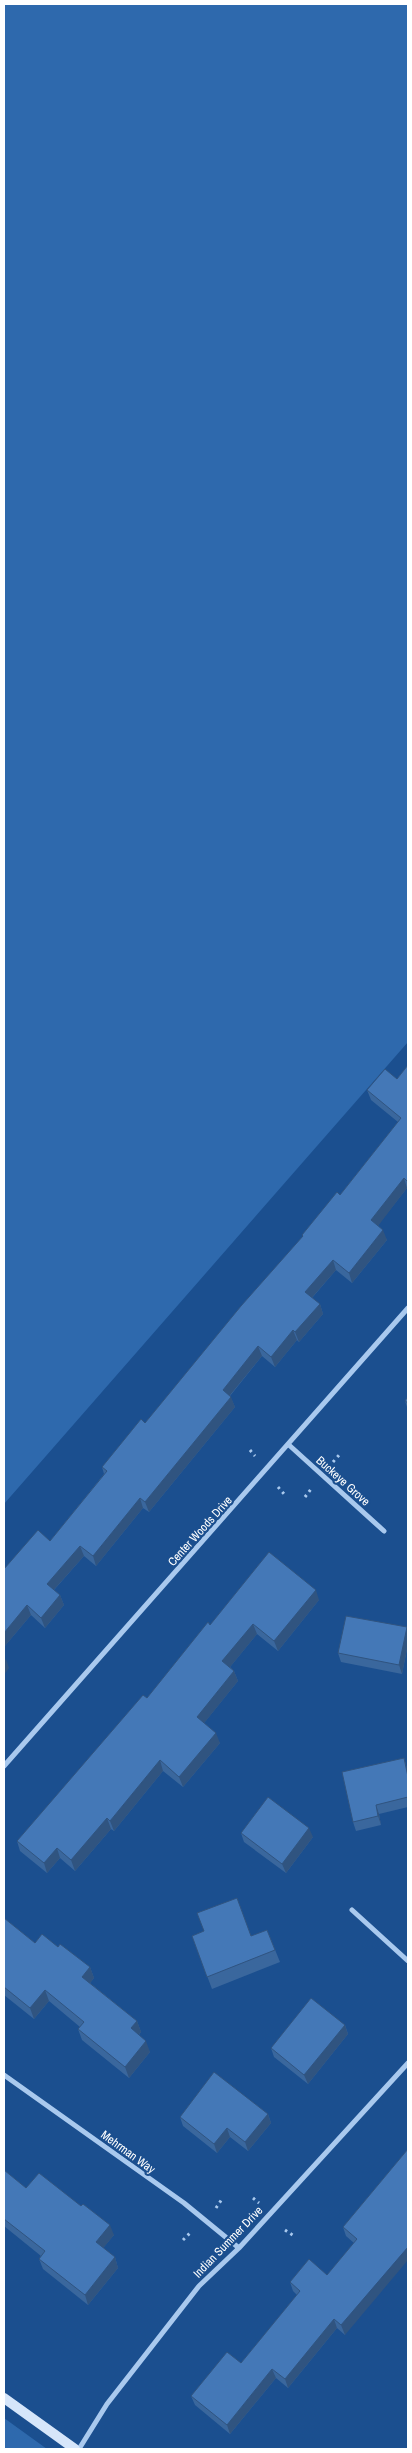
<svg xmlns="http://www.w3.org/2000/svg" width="412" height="2453" font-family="'Archivo Narrow',sans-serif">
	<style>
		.green { fill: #2e69ad }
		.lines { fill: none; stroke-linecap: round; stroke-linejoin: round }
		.path { stroke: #a9c9ee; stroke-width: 3; stroke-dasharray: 2.5 4; stroke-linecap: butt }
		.street { stroke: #a9c9ee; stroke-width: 5 }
		.secondary { stroke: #d6e6fa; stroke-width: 10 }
		.wall { fill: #3a679d }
		.shaded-wall { fill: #305480 }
		.building { fill: #4478b7; stroke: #305480 }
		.labels { text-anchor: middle; stroke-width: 4.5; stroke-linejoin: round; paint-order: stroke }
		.street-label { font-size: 12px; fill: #fff; stroke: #1b4f8f }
	</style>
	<rect width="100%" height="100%" fill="#1b4f8f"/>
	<path class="green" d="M 4,4 L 408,4 L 408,1042 L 4,1504 Z
		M 4,2418 L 47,2449 L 4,2449 Z"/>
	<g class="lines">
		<path class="path" d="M 250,1450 L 255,1456
			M 333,1462 L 340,1454
			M 278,1487 L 285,1495
			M 305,1497 L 311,1489
			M 253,2198 L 259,2203
			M 216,2208 L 222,2199
			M 285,2230 L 294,2236
			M 183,2240 L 190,2233"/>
		<path class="street" d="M 289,1445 L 384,1531
			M 4,1766 L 408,1308
			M 352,1910 L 408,1961
			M 4,2075 L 184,2203 L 239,2248
			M 79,2449 L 107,2404 L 199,2286 L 239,2248 L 408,2063"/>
		<path class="secondary" d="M 4,2398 L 75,2449"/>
	</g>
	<path class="wall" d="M 408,1065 L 408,1189 L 407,1188 L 378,1225 L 387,1240 L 352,1283 L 336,1270 L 312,1298 L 320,1304 L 323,1314 L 299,1342 L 297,1340 L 275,1367 L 262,1356 L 230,1396 L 235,1407 L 149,1512 L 143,1508 L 96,1566 L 84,1556 L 54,1590 L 60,1595 L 64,1605 L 45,1628 L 31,1615 L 4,1647 L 4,1569 L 50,1541 L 104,1474 L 102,1467 L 145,1423 L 303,1237 L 302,1235 L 340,1195 L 398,1122 L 371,1100 L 367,1090 L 397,1079 Z
		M 408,1396 L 408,1410 L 405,1401 Z
		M 319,1600 L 278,1651 L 257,1634 L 230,1667 L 234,1671 L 238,1681 L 204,1723 L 220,1743 L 183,1787 L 163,1771 L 114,1831 L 111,1829 L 75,1871 L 60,1858 L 47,1873 L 20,1851 L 17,1841 L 147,1698 L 210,1625 Z
		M 408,1631 L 408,1644 L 402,1674 L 341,1662 L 338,1653 Z
		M 404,1758 L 408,1772 L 408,1807 L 379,1814 L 381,1825 L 356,1831 L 353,1822 Z
		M 241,1833 L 313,1837 L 286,1873 L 244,1842 Z
		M 4,1918 L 35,1943 L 58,1947 L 90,1967 L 94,1978 L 90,1983 L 137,2021 L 141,2032 L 139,2035 L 150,2052 L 129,2078 L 82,2040 L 78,2029 L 80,2027 L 49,2001 L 34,2019 L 4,1995 Z
		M 267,1930 L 280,1962 L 212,1989 L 192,1936 L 204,1931 L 251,1936 Z
		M 345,2025 L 348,2034 L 308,2084 L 274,2057 L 271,2048 Z
		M 268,2114 L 271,2123 L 248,2151 L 230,2137 L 217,2153 L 183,2126 L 180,2117 Z
		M 408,2149 L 345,2335 L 337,2328 L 288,2388 L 276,2378 L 230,2434 L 195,2405 L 191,2396 L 241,2363 L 297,2295 L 293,2291 L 290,2282 L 327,2275 L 354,2243 L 346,2236 L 343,2227 Z
		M 4,2170 L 26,2188 L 114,2235 L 103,2248 L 115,2257 L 118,2268 L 88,2305 L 43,2269 L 39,2259 L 41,2256 L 4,2226 Z"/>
	<path class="shaded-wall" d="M 404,1178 L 407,1188 L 375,1230 L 371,1220 Z
		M 383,1230 L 387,1240 L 352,1283 L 349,1273 Z
		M 333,1260 L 336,1270 L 309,1301 L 305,1292 Z
		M 320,1304 L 323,1314 L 299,1342 L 295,1332 Z
		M 293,1330 L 297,1340 L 275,1367 L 271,1357 Z
		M 258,1346 L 262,1356 L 226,1400 L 223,1390 Z
		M 231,1397 L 235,1407 L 149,1512 L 145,1502 Z
		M 140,1498 L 143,1508 L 96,1566 L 93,1556 Z
		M 80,1546 L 84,1556 L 51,1593 L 47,1584 Z
		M 316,1590 L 319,1600 L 278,1651 L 274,1641 Z
		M 60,1595 L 64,1605 L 45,1628 L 41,1618 Z
		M 27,1605 L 31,1615 L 4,1647 L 4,1633 Z
		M 253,1624 L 257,1634 L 226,1672 L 222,1661 Z
		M 407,1627 L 408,1631 L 408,1644 L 402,1674 L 399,1665 Z
		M 6,1659 L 9,1668 L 4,1675 L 4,1661 Z
		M 234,1671 L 238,1681 L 201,1727 L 197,1717 Z
		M 216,1733 L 220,1743 L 183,1787 L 179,1777 Z
		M 404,1758 L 408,1772 L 408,1777 Z
		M 160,1760 L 163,1771 L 114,1831 L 110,1821 Z
		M 376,1805 L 379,1814 L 381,1825 L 378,1816 Z
		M 107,1818 L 111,1829 L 75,1871 L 71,1860 Z
		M 309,1828 L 313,1837 L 286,1873 L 282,1864 Z
		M 57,1848 L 60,1858 L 47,1873 L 44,1863 Z
		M 90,1967 L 94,1978 L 86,1988 L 82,1977 Z
		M 45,1990 L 49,2001 L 34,2019 L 30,2008 Z
		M 137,2021 L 141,2032 L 135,2039 L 131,2028 Z
		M 345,2025 L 348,2034 L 308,2084 L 304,2075 Z
		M 146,2041 L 150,2052 L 129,2078 L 125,2067 Z
		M 268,2114 L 271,2123 L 248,2151 L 245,2142 Z
		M 227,2128 L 230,2137 L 217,2153 L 214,2144 Z
		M 110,2225 L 114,2235 L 100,2252 L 96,2242 Z
		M 408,2247 L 408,2260 L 345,2335 L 341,2325 Z
		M 115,2257 L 118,2268 L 88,2305 L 85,2295 Z
		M 334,2319 L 337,2328 L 288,2388 L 285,2379 Z
		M 272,2369 L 276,2378 L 230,2434 L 227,2425 Z"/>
	<path class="building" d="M 408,1065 L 408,1182 L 404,1178 L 371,1220 L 383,1230 L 349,1273 L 333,1260 L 305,1292 L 320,1304 L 295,1332 L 293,1330 L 271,1357 L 258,1346 L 223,1390 L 231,1397 L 145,1502 L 140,1498 L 93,1556 L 80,1546 L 47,1584 L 60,1595 L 41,1618 L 27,1605 L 4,1633 L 4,1569 L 38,1530 L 50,1541 L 107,1471 L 102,1467 L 141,1419 L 145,1423 L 241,1306 L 303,1236 L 302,1235 L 337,1192 L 340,1195 L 401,1118 L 367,1090 L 385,1069 L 397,1079 Z
		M 408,1396 L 408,1403 L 405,1401 Z
		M 269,1552 L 316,1590 L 274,1641 L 253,1624 L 222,1661 L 234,1671 L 197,1717 L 216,1733 L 179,1777 L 160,1760 L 110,1821 L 107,1818 L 71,1860 L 57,1848 L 44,1863 L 17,1841 L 143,1695 L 147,1698 L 208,1622 L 210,1625 Z
		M 346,1616 L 407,1627 L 399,1665 L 338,1653 Z
		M 404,1758 L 408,1777 L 408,1797 L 376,1805 L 378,1816 L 353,1822 L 342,1772 Z
		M 268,1797 L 309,1828 L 282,1864 L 241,1833 Z
		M 237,1898 L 251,1936 L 267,1930 L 275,1950 L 207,1977 L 192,1936 L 204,1931 L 197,1913 Z
		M 4,1918 L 35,1943 L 42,1934 L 58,1947 L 60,1944 L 90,1967 L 82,1977 L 137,2021 L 131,2028 L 146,2041 L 125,2067 L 78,2029 L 84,2022 L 45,1990 L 30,2008 L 4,1987 Z
		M 311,1998 L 345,2025 L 304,2075 L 271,2048 Z
		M 214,2072 L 268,2114 L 245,2142 L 227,2128 L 214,2144 L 180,2117 Z
		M 408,2149 L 408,2247 L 341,2325 L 334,2319 L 285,2379 L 272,2369 L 227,2425 L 191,2396 L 227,2352 L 241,2363 L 300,2291 L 290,2282 L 309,2259 L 327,2275 L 357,2239 L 343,2227 Z
		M 4,2170 L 26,2188 L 39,2173 L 81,2206 L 83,2204 L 110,2225 L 96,2242 L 115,2257 L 85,2295 L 39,2259 L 45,2251 L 4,2219 Z"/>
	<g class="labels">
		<g class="street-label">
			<text transform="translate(343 1481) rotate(42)" y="4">Buckeye Grove</text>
			<text transform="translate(200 1531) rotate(-48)" y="4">Center Woods Drive</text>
			<text transform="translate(128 2152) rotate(36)" y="4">Mehrman Way</text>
			<text transform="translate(228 2242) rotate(-46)" y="4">Indian Summer Drive</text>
		</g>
	</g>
	<rect width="412" height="2453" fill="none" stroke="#ffffff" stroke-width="10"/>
</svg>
